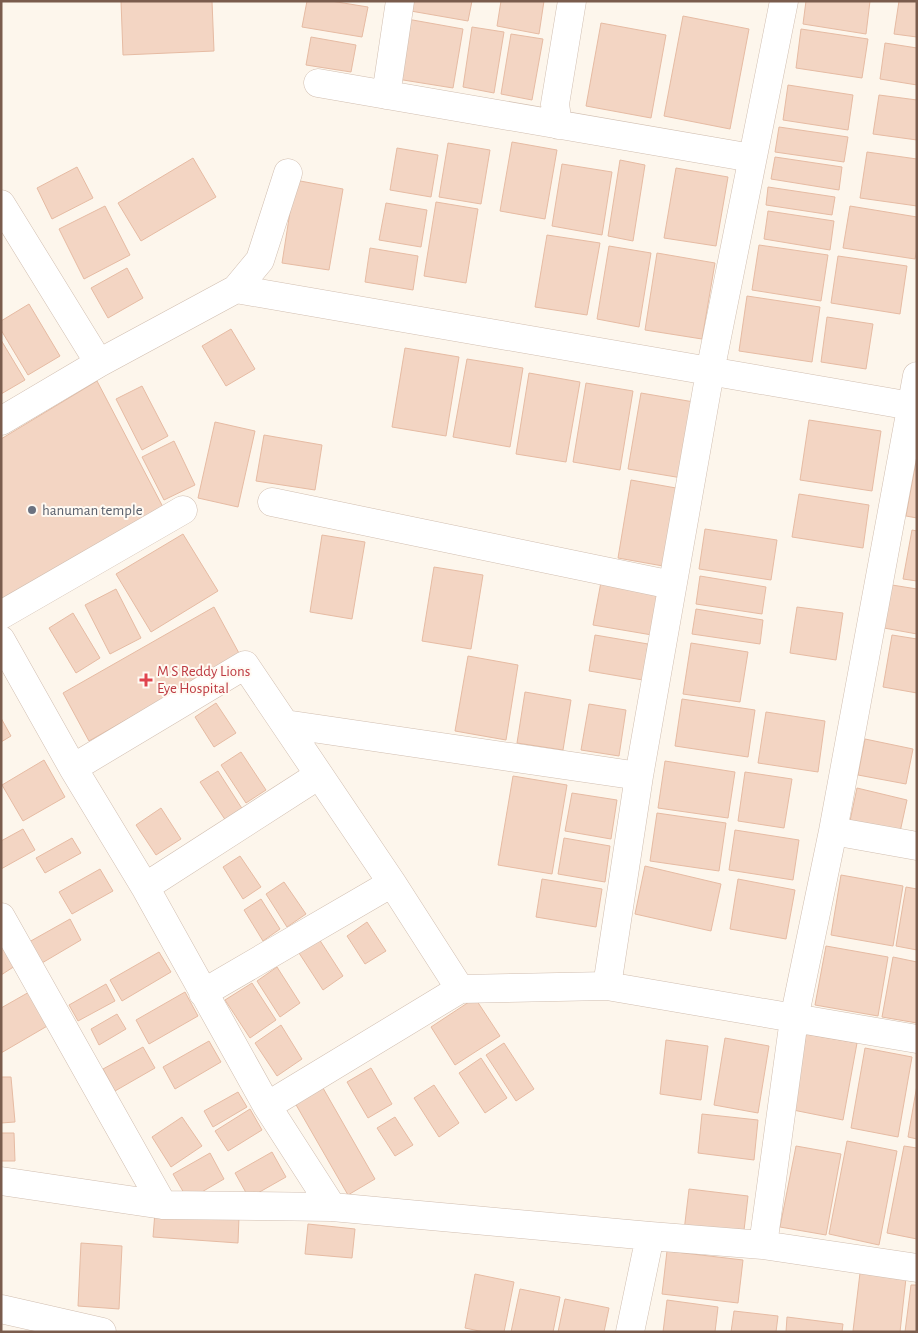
<svg xmlns="http://www.w3.org/2000/svg" width="918" height="1333" font-family="'Alegreya Sans',sans-serif">
	<style>
		.building { fill: #f3d5c3; stroke: #e6bba3 }
		.lines { fill: none; stroke-linecap: round; stroke-linejoin: round }
		.street-casing { stroke: #d1beb0; stroke-width: 29 }
		.street { stroke: #fff; stroke-width: 28 }
		.worship-dot { fill: #6b7280; stroke: #fffaf3; stroke-width: 2 }
		.health-dot { fill: #e0444e; stroke: #fffaf3; stroke-width: 2 }
		.labels { text-anchor: middle; stroke-width: 4; stroke-linejoin: round; paint-order: stroke }
		.worship-label { font-size: 15px; fill: #5b616d; stroke: #fffaf3; text-anchor: start }
		.health-label { font-size: 15px; fill: #be3a42; stroke: #fffaf3; text-anchor: start }
	</style>
	<rect width="100%" height="100%" fill="#fdf6ec"/>
	<path class="building" d="M 121,1 L 212,1 L 214,51 L 123,55 Z
		M 307,1 L 331,1 L 368,7 L 362,37 L 302,27 Z
		M 406,1 L 472,1 L 468,21 L 405,10 Z
		M 501,1 L 544,1 L 539,34 L 497,26 Z
		M 806,1 L 870,1 L 866,34 L 803,24 Z
		M 899,1 L 917,1 L 917,37 L 894,34 Z
		M 683,16 L 749,29 L 730,129 L 664,116 Z
		M 407,19 L 463,29 L 453,88 L 397,79 Z
		M 601,23 L 666,35 L 651,118 L 586,106 Z
		M 472,27 L 504,32 L 494,93 L 463,87 Z
		M 801,29 L 868,39 L 862,78 L 796,68 Z
		M 511,34 L 543,39 L 532,100 L 501,94 Z
		M 311,37 L 356,45 L 351,72 L 306,65 Z
		M 885,43 L 917,48 L 917,85 L 880,79 Z
		M 788,85 L 853,95 L 848,130 L 783,120 Z
		M 879,95 L 917,100 L 917,140 L 873,134 Z
		M 779,127 L 848,137 L 844,162 L 775,152 Z
		M 512,142 L 557,150 L 545,219 L 500,211 Z
		M 448,143 L 490,150 L 481,204 L 439,197 Z
		M 397,148 L 438,155 L 431,197 L 390,190 Z
		M 867,152 L 917,159 L 917,206 L 860,198 Z
		M 775,157 L 842,167 L 839,190 L 771,179 Z
		M 193,158 L 216,197 L 141,241 L 118,203 Z
		M 620,160 L 645,165 L 633,241 L 608,236 Z
		M 562,164 L 612,172 L 602,235 L 552,226 Z
		M 77,167 L 93,198 L 52,219 L 37,188 Z
		M 676,168 L 728,177 L 716,246 L 664,238 Z
		M 295,180 L 343,189 L 329,270 L 282,263 Z
		M 768,187 L 835,197 L 832,215 L 766,205 Z
		M 436,202 L 478,209 L 466,283 L 424,276 Z
		M 386,203 L 427,210 L 421,247 L 379,240 Z
		M 105,206 L 130,255 L 84,279 L 59,229 Z
		M 850,206 L 917,217 L 917,248 L 915,259 L 843,248 Z
		M 768,211 L 834,221 L 830,250 L 764,239 Z
		M 547,235 L 600,243 L 587,315 L 535,307 Z
		M 759,245 L 828,255 L 821,301 L 752,290 Z
		M 609,246 L 651,253 L 639,327 L 597,319 Z
		M 370,248 L 418,256 L 413,290 L 365,282 Z
		M 657,253 L 715,263 L 702,339 L 645,330 Z
		M 838,256 L 907,266 L 900,314 L 831,303 Z
		M 127,268 L 143,298 L 108,318 L 91,288 Z
		M 747,296 L 820,307 L 812,362 L 739,351 Z
		M 29,304 L 60,356 L 28,375 L 1,330 L 1,321 Z
		M 827,317 L 873,324 L 866,369 L 821,362 Z
		M 231,329 L 255,369 L 226,386 L 202,346 Z
		M 1,340 L 25,380 L 1,394 Z
		M 405,348 L 459,357 L 446,436 L 392,427 Z
		M 467,359 L 523,368 L 510,447 L 453,437 Z
		M 529,373 L 580,382 L 566,462 L 516,454 Z
		M 97,381 L 164,509 L 1,601 L 1,439 Z
		M 586,383 L 633,391 L 620,470 L 573,462 Z
		M 142,386 L 168,436 L 142,450 L 116,399 Z
		M 641,393 L 694,402 L 682,478 L 628,469 Z
		M 809,420 L 881,431 L 872,491 L 800,480 Z
		M 215,422 L 255,431 L 238,507 L 198,498 Z
		M 264,435 L 322,445 L 315,490 L 256,481 Z
		M 174,441 L 195,485 L 164,500 L 142,457 Z
		M 917,456 L 917,518 L 906,516 Z
		M 631,480 L 676,488 L 663,566 L 618,558 Z
		M 799,494 L 869,505 L 863,548 L 792,537 Z
		M 705,529 L 777,540 L 771,580 L 699,569 Z
		M 912,530 L 917,531 L 917,581 L 903,579 Z
		M 183,534 L 218,591 L 151,632 L 116,574 Z
		M 322,535 L 365,542 L 352,619 L 310,612 Z
		M 434,567 L 483,575 L 471,649 L 422,641 Z
		M 700,576 L 766,587 L 762,614 L 696,604 Z
		M 601,582 L 659,592 L 652,635 L 593,625 Z
		M 892,585 L 917,589 L 917,634 L 884,628 Z
		M 116,589 L 141,638 L 110,654 L 85,605 Z
		M 214,607 L 240,655 L 89,741 L 63,693 Z
		M 797,607 L 843,613 L 836,660 L 790,653 Z
		M 696,609 L 763,620 L 760,644 L 692,634 Z
		M 73,613 L 100,658 L 76,673 L 49,628 Z
		M 595,635 L 648,644 L 643,680 L 589,671 Z
		M 892,635 L 917,639 L 917,693 L 883,687 Z
		M 691,643 L 748,652 L 740,702 L 683,694 Z
		M 468,656 L 518,665 L 506,740 L 455,731 Z
		M 525,692 L 571,700 L 563,750 L 517,743 Z
		M 682,699 L 755,710 L 748,757 L 675,746 Z
		M 216,703 L 236,733 L 214,747 L 195,717 Z
		M 589,704 L 626,710 L 619,756 L 581,750 Z
		M 766,712 L 825,721 L 818,772 L 758,763 Z
		M 1,718 L 11,736 L 1,742 Z
		M 865,739 L 913,749 L 906,784 L 858,775 Z
		M 241,752 L 266,790 L 246,803 L 221,765 Z
		M 44,760 L 65,797 L 23,821 L 2,785 Z
		M 665,761 L 735,772 L 728,818 L 658,808 Z
		M 218,771 L 243,810 L 226,821 L 200,782 Z
		M 745,772 L 792,779 L 784,828 L 738,821 Z
		M 513,776 L 567,785 L 552,874 L 498,865 Z
		M 857,788 L 907,800 L 900,832 L 850,821 Z
		M 572,793 L 617,800 L 611,839 L 565,831 Z
		M 161,808 L 181,839 L 156,855 L 136,825 Z
		M 657,813 L 726,823 L 719,871 L 650,861 Z
		M 23,829 L 35,850 L 1,869 L 1,841 Z
		M 735,830 L 799,840 L 793,880 L 729,870 Z
		M 72,838 L 81,853 L 45,873 L 36,858 Z
		M 564,838 L 610,846 L 605,882 L 558,874 Z
		M 240,856 L 261,887 L 243,899 L 223,867 Z
		M 645,866 L 721,884 L 711,931 L 635,914 Z
		M 100,869 L 113,891 L 72,914 L 59,892 Z
		M 841,875 L 903,886 L 893,946 L 831,935 Z
		M 542,879 L 602,889 L 596,927 L 536,917 Z
		M 738,879 L 795,890 L 786,939 L 730,929 Z
		M 284,882 L 306,914 L 287,927 L 266,894 Z
		M 906,887 L 917,889 L 917,950 L 896,946 Z
		M 261,899 L 280,929 L 263,941 L 244,910 Z
		M 70,919 L 81,940 L 42,963 L 29,942 Z
		M 367,922 L 386,951 L 365,964 L 347,936 Z
		M 319,939 L 343,976 L 323,990 L 299,953 Z
		M 1,944 L 15,966 L 1,975 Z
		M 826,946 L 888,957 L 878,1016 L 815,1005 Z
		M 159,952 L 171,972 L 122,1001 L 110,980 Z
		M 893,957 L 917,962 L 917,1023 L 882,1017 Z
		M 277,967 L 300,1003 L 280,1017 L 257,981 Z
		M 252,983 L 276,1020 L 250,1038 L 225,1000 Z
		M 106,984 L 115,1001 L 78,1021 L 69,1005 Z
		M 31,991 L 49,1025 L 1,1053 L 1,1008 Z
		M 185,992 L 198,1016 L 149,1044 L 136,1020 Z
		M 475,998 L 500,1036 L 455,1065 L 431,1027 Z
		M 117,1014 L 126,1029 L 99,1045 L 91,1029 Z
		M 281,1025 L 302,1059 L 277,1076 L 255,1043 Z
		M 806,1034 L 857,1043 L 843,1120 L 793,1110 Z
		M 725,1038 L 769,1046 L 758,1113 L 714,1105 Z
		M 666,1040 L 708,1046 L 701,1100 L 660,1094 Z
		M 209,1041 L 221,1062 L 175,1089 L 163,1067 Z
		M 504,1043 L 534,1089 L 516,1101 L 486,1055 Z
		M 143,1047 L 155,1068 L 115,1091 L 103,1069 Z
		M 865,1048 L 912,1057 L 898,1137 L 851,1128 Z
		M 481,1058 L 507,1098 L 485,1113 L 459,1073 Z
		M 371,1068 L 392,1104 L 368,1118 L 347,1082 Z
		M 1,1077 L 11,1077 L 15,1122 L 1,1123 Z
		M 434,1085 L 459,1123 L 439,1137 L 414,1098 Z
		M 917,1085 L 917,1139 L 908,1137 Z
		M 323,1088 L 375,1179 L 348,1195 L 295,1103 Z
		M 238,1092 L 247,1107 L 213,1127 L 204,1111 Z
		M 250,1109 L 262,1130 L 228,1151 L 215,1131 Z
		M 702,1114 L 758,1120 L 754,1160 L 698,1153 Z
		M 182,1117 L 202,1146 L 171,1167 L 152,1137 Z
		M 395,1117 L 413,1145 L 395,1156 L 377,1128 Z
		M 1,1133 L 14,1133 L 15,1161 L 1,1161 Z
		M 847,1141 L 897,1151 L 879,1245 L 829,1234 Z
		M 796,1146 L 841,1154 L 826,1235 L 780,1227 Z
		M 904,1146 L 917,1148 L 917,1239 L 887,1233 Z
		M 272,1152 L 286,1177 L 249,1198 L 235,1173 Z
		M 210,1153 L 224,1179 L 188,1200 L 173,1174 Z
		M 689,1189 L 748,1196 L 743,1239 L 684,1231 Z
		M 155,1212 L 239,1217 L 238,1243 L 153,1237 Z
		M 308,1224 L 355,1229 L 352,1258 L 305,1254 Z
		M 81,1243 L 122,1246 L 119,1309 L 78,1306 Z
		M 667,1251 L 743,1260 L 738,1303 L 662,1294 Z
		M 860,1273 L 906,1278 L 900,1332 L 853,1331 Z
		M 475,1274 L 514,1282 L 504,1332 L 484,1332 L 465,1328 Z
		M 911,1285 L 917,1285 L 917,1332 L 905,1332 Z
		M 520,1289 L 560,1297 L 553,1332 L 511,1332 Z
		M 565,1299 L 609,1308 L 604,1332 L 558,1332 Z
		M 667,1300 L 718,1307 L 715,1332 L 663,1332 Z
		M 734,1311 L 778,1316 L 776,1332 L 731,1332 Z
		M 787,1317 L 843,1324 L 842,1332 L 786,1332 Z"/>
	<g class="lines">
		<defs>
			<path id="street" d="M 318,83 L 752,158
				M 386,95 L 400,1
				M 558,125 L 555,104 L 572,1
				M 1,204 L 99,363
				M 236,289 L 260,260 L 288,173
				M 1,421 L 99,363 L 236,289 L 917,407
				M 272,502 L 672,585
				M 1,615 L 183,510
				M 1,640 L 73,768 L 145,887 L 267,1106 L 332,1207
				M 285,724 L 639,776
				M 73,768 L 245,665 L 392,883 L 460,989
				M 833,831 L 917,846
				M 145,887 L 319,775
				M 1,917 L 163,1205
				M 607,986 L 639,776 L 710,372 L 784,1
				M 203,993 L 392,883
				M 267,1106 L 460,989 L 607,986 L 917,1039
				M 1,1181 L 163,1205 L 332,1207 L 650,1236 L 763,1245 L 917,1268
				M 763,1245 L 794,1019 L 833,831 L 917,376
				M 1,1309 L 102,1332
				M 630,1332 L 650,1236"/>
		</defs>
		<use href="#street" class="street-casing"/>
		<use href="#street" class="street"/>
	</g>
	<circle class="worship-dot" cx="32" cy="510" r="5"/>
	<path class="health-dot" d="M143.5 672.5h5v5h5v5h-5v5h-5v-5h-5v-5h5z"/>
	<g class="labels">
		<g class="worship-label">
			<text x="42" y="515">hanuman temple</text>
		</g>
		<g class="health-label">
			<text x="157" y="676">M S Reddy Lions<tspan x="157" dy="17">Eye Hospital</tspan></text>
		</g>
	</g>
	<rect width="918" height="1333" fill="none" stroke="#7a5c4d" stroke-width="5"/>
</svg>
